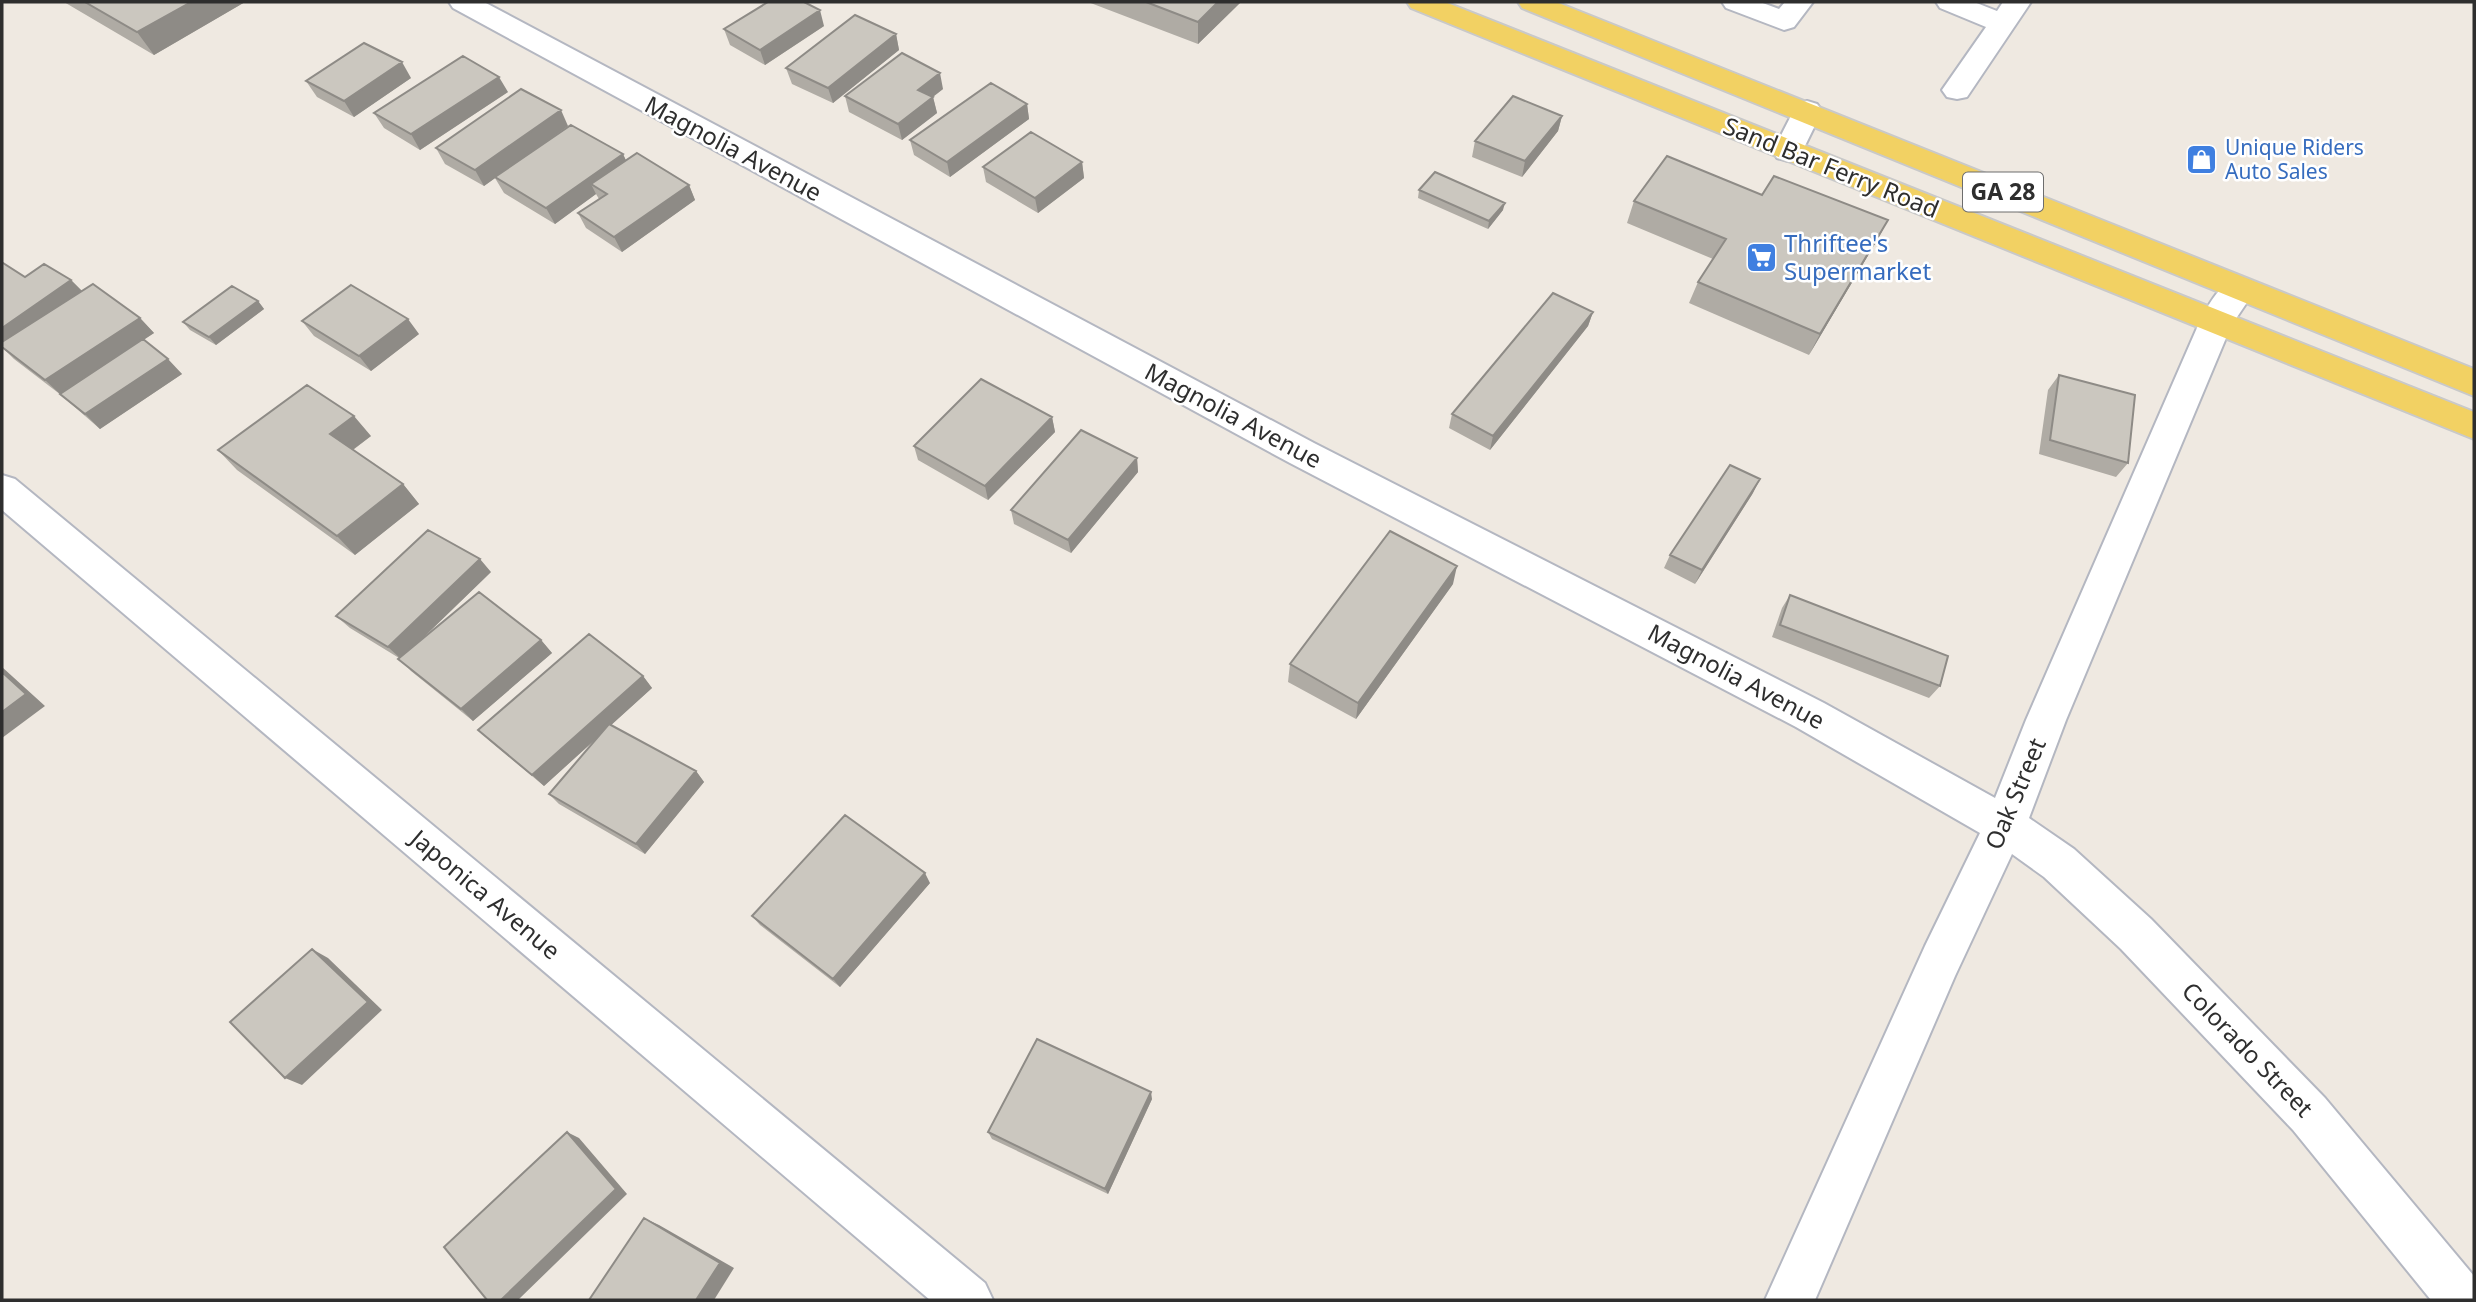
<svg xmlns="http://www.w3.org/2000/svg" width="2476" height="1302" font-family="'Noto Sans',sans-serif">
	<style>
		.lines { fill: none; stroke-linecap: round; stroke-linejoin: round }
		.minor-casing { stroke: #b4b7c1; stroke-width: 4 }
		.major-casing { stroke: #c9c9c9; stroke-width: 4 }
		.minor { fill: #fff; fill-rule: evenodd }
		.major { fill: #f2d163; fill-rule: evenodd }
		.wall { fill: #afaba4 }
		.shaded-wall { fill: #8e8b86 }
		.building { fill: #cbc7bf; stroke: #8e8b86; stroke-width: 2 }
		.labels { text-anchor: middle; stroke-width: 5; stroke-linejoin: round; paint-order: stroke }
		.far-shop-label { font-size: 21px; fill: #366cbe; stroke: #fff; text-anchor: start }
		.shield { fill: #fff; stroke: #6d6d6d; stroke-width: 2 }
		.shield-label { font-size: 23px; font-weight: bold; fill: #2e2e2e }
		.street-label { font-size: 24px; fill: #2e2e2e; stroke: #fff }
		.shop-label { font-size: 24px; fill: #366cbe; stroke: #fff; text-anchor: start }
	</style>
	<rect width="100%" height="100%" fill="#efe9e1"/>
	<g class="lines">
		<defs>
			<path id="minor" d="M 449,2 L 484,2 L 1314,443 L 1824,703 L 1995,798 L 2026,720 L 2200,321 C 2211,300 2225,273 2251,281 L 2256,289 L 2231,326 L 2066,720 L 2029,818 L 2074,849 L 2151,919 L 2325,1098 L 2474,1276 L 2474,1300 L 2431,1300 L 2293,1130 L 2121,949 L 2044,877 L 2012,854 L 1955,976 L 1815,1300 L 1765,1300 L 1925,946 L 1980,833 L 1796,727 L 1290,463 L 453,8 Z
				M 1722,2 L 1760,2 L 1779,9 L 1785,2 L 1813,2 L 1794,27 L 1784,30 L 1726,8 Z
				M 1936,2 L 1974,2 L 1997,11 L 2003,2 L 2031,2 L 1967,97 L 1957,99 L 1947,97 L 1942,90 L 1986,27 L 1940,8 Z
				M 1807,101 L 1817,104 L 1822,111 L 1799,158 L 1788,161 L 1777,158 L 1773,151 L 1797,104 Z
				M 2,475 L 15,479 L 985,1283 L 993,1300 L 930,1300 L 2,510 Z"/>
			<path id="major" d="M 1407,2 L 1445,2 L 2474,412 L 2474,439 L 1411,8 Z
				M 1518,2 L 1556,2 L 2474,369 L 2474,396 L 1522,8 Z"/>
		</defs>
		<use href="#minor" class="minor-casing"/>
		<use href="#major" class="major-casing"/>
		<use href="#minor" class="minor"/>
		<use href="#major" class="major"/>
	</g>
	<path class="wall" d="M 64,2 L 245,2 L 154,55 Z
		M 1088,2 L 1241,2 L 1198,44 Z
		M 824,26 L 765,65 L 730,45 L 724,29 Z
		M 896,34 L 899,50 L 833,103 L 792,84 L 786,68 Z
		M 411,78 L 354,117 L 317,97 L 306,81 Z
		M 943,89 L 933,97 L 937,113 L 902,140 L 849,112 L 845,96 Z
		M 508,92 L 420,150 L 384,128 L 374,113 Z
		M 1027,104 L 1029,119 L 950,177 L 914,155 L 910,140 Z
		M 1562,116 L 1558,131 L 1522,177 L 1472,157 L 1475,141 Z
		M 568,126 L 536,149 L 623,154 L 626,161 L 689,185 L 695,200 L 622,252 L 586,228 L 578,213 L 599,199 L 596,194 L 555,224 L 504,193 L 495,178 L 484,186 L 445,164 L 436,148 Z
		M 1082,162 L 1084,178 L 1038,213 L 986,182 L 983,167 Z
		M 1419,190 L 1503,210 L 1488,229 L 1418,198 Z
		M 1762,195 L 1888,220 L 1876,242 L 1809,355 L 1689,303 L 1698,282 L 1713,259 L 1627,223 L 1634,201 Z
		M 25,277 L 71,280 L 82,291 L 140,318 L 154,333 L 143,340 L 182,374 L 100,429 L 61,395 L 14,359 L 2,347 Z
		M 258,301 L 264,309 L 216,345 L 190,330 L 183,322 Z
		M 1593,312 L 1588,326 L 1490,450 L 1449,428 L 1452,414 Z
		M 302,321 L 419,334 L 371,371 L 314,336 Z
		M 2059,375 L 2128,463 L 2116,477 L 2039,454 L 2048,390 Z
		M 1052,417 L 1055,432 L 988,500 L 918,460 L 914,446 Z
		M 371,436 L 353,450 L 403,484 L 419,504 L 355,555 L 237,470 L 218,450 Z
		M 1137,458 L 1138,472 L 1071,553 L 1014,524 L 1011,510 Z
		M 1753,493 L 1695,584 L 1664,568 L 1670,555 Z
		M 491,572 L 423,638 L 541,640 L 552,653 L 473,721 L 411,671 L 399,658 L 350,628 L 336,616 Z
		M 1453,584 L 1356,719 L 1288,682 L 1290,664 Z
		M 1790,595 L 1940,686 L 1929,698 L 1772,637 L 1782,608 Z
		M 643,676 L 652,688 L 611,725 L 696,771 L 704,782 L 645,854 L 559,804 L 549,794 L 598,737 L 544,786 L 490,741 L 478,730 Z
		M 930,883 L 840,987 L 760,925 L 752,916 Z
		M 1152,1099 L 1108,1194 L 992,1139 L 988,1132 Z"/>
	<path class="shaded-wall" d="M 191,2 L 245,2 L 154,55 L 137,32 Z
		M 1218,2 L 1241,2 L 1198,44 L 1198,22 Z
		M 820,10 L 824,26 L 765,65 L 760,50 Z
		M 896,34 L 899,50 L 833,103 L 828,88 Z
		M 402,62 L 411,78 L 354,117 L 344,101 Z
		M 940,73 L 943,89 L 922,105 L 918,90 Z
		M 499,77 L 508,92 L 420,150 L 411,134 Z
		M 933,97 L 937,113 L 902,140 L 898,124 Z
		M 1027,104 L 1029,119 L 950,177 L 947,162 Z
		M 561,110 L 568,126 L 484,186 L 475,170 Z
		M 1562,116 L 1558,131 L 1522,177 L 1525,161 Z
		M 623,154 L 630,169 L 591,184 L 596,194 L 555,224 L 546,208 Z
		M 1082,162 L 1084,178 L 1038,213 L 1035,198 Z
		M 689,185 L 695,200 L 622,252 L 614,237 Z
		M 1505,203 L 1503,210 L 1488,229 L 1489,221 Z
		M 1888,220 L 1876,242 L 1809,355 L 1820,334 Z
		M 71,280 L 86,295 L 2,345 L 2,328 Z
		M 258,301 L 264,309 L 216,345 L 209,337 Z
		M 1593,312 L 1588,326 L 1490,450 L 1493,436 Z
		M 140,318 L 154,333 L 61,395 L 45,380 Z
		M 408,319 L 419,334 L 371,371 L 359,356 Z
		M 168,359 L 182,374 L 100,429 L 85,414 Z
		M 354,416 L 371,436 L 347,454 L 330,434 Z
		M 1052,417 L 1055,432 L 988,500 L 985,486 Z
		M 1137,458 L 1138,472 L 1071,553 L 1068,540 Z
		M 1760,479 L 1753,493 L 1695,584 L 1702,570 Z
		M 403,484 L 419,504 L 355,555 L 337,536 Z
		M 480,559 L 491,572 L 401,659 L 388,647 Z
		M 1457,566 L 1453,584 L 1356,719 L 1358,703 Z
		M 541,640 L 552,653 L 473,721 L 461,709 Z
		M 2,667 L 45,706 L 2,738 Z
		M 643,676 L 652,688 L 544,786 L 532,775 Z
		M 696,771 L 704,782 L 645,854 L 636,844 Z
		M 925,873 L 930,883 L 840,987 L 833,979 Z
		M 312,949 L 328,958 L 382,1010 L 302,1085 L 285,1078 Z
		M 1151,1092 L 1152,1099 L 1108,1194 L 1105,1189 Z
		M 567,1132 L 579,1138 L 627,1194 L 518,1300 L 501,1300 Z
		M 644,1218 L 659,1225 L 734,1268 L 714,1300 L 696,1300 Z"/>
	<path class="building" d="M 85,2 L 191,2 L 137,32 Z
		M 768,2 L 804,2 L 820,10 L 760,50 L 724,29 Z
		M 1146,2 L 1218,2 L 1198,22 Z
		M 855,15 L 896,34 L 828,88 L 786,68 Z
		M 364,43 L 402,62 L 344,101 L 306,81 Z
		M 902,53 L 940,73 L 918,90 L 933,97 L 898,124 L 845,96 Z
		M 463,56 L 499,77 L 411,134 L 374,113 Z
		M 991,83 L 1027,104 L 947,162 L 910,140 Z
		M 521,89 L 561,110 L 475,170 L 436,148 Z
		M 1513,96 L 1562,116 L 1525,161 L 1475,141 Z
		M 571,125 L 623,154 L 546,208 L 495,177 Z
		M 1031,132 L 1082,162 L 1035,198 L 983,167 Z
		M 637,153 L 689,185 L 614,237 L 578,213 L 607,194 L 591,184 Z
		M 1667,156 L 1762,195 L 1774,176 L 1888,220 L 1820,334 L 1698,282 L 1726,239 L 1634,201 Z
		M 1435,172 L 1505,203 L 1489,221 L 1419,190 Z
		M 2,263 L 3,263 L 25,277 L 44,264 L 71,280 L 2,328 Z
		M 93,284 L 140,318 L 45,380 L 2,347 L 2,342 Z
		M 351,285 L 408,319 L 359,356 L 302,321 Z
		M 232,286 L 258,301 L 209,337 L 183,322 Z
		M 1553,293 L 1593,312 L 1493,436 L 1452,414 Z
		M 143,339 L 168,359 L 85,414 L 60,394 Z
		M 2059,375 L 2135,395 L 2128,463 L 2050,440 Z
		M 981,379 L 1052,417 L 985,486 L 914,446 Z
		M 307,385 L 354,416 L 330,434 L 403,484 L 337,536 L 218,450 Z
		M 1081,430 L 1137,458 L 1068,540 L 1011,510 Z
		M 1730,465 L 1760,479 L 1702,570 L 1670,555 Z
		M 428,530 L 480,559 L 388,647 L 336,616 Z
		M 1390,531 L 1457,566 L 1358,703 L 1290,664 Z
		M 479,592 L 541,640 L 461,709 L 398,659 Z
		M 1790,595 L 1948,656 L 1940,686 L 1780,625 Z
		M 589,634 L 643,676 L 532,775 L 478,730 Z
		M 2,672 L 26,694 L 2,712 Z
		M 609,724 L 696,771 L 636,844 L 549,794 Z
		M 845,815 L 925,873 L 833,979 L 752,916 Z
		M 312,949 L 368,1002 L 285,1078 L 230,1022 Z
		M 1037,1039 L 1151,1092 L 1105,1189 L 988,1132 Z
		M 567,1132 L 616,1189 L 501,1300 L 487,1300 L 444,1247 Z
		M 644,1218 L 720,1263 L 696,1300 L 589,1300 Z"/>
	<defs>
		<symbol id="shop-square" viewBox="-11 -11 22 22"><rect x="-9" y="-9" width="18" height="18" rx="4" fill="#3f7fe0" stroke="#fff"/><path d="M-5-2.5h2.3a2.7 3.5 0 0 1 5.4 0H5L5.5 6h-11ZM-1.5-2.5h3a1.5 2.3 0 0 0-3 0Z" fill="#fff"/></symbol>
		<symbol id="supermarket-square" viewBox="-11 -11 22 22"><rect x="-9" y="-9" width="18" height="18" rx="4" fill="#3f7fe0" stroke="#fff"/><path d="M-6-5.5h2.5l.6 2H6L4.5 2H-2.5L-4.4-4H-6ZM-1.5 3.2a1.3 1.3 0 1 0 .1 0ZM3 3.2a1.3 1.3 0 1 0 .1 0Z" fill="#fff"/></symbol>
	</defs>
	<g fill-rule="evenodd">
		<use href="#shop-square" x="2184" y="142" width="35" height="35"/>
		<use href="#supermarket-square" x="1744" y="240" width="35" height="35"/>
	</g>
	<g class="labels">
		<g class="far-shop-label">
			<text x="2225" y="155">Unique Riders<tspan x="2225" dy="24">Auto Sales</tspan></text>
		</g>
		<rect class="shield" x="1963" y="172.5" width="80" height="39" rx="5"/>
		<g class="shield-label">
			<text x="2003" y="200">GA 28</text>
		</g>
		<g class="street-label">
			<text transform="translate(733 149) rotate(28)" y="8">Magnolia Avenue</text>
			<text transform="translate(1831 168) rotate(22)" y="8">Sand Bar Ferry Road</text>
			<text transform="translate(1233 416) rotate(28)" y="8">Magnolia Avenue</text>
			<text transform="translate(1736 677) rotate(28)" y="8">Magnolia Avenue</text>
			<text transform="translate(2016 794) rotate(-67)" y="8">Oak Street</text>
			<text transform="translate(485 895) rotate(40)" y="8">Japonica Avenue</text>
			<text transform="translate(2247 1050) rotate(46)" y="8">Colorado Street</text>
		</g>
		<g class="shop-label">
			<text x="1784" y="252">Thriftee's<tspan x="1784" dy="28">Supermarket</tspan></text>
		</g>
	</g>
	<rect width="2476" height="1302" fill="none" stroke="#2e2e2e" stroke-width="7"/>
</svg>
